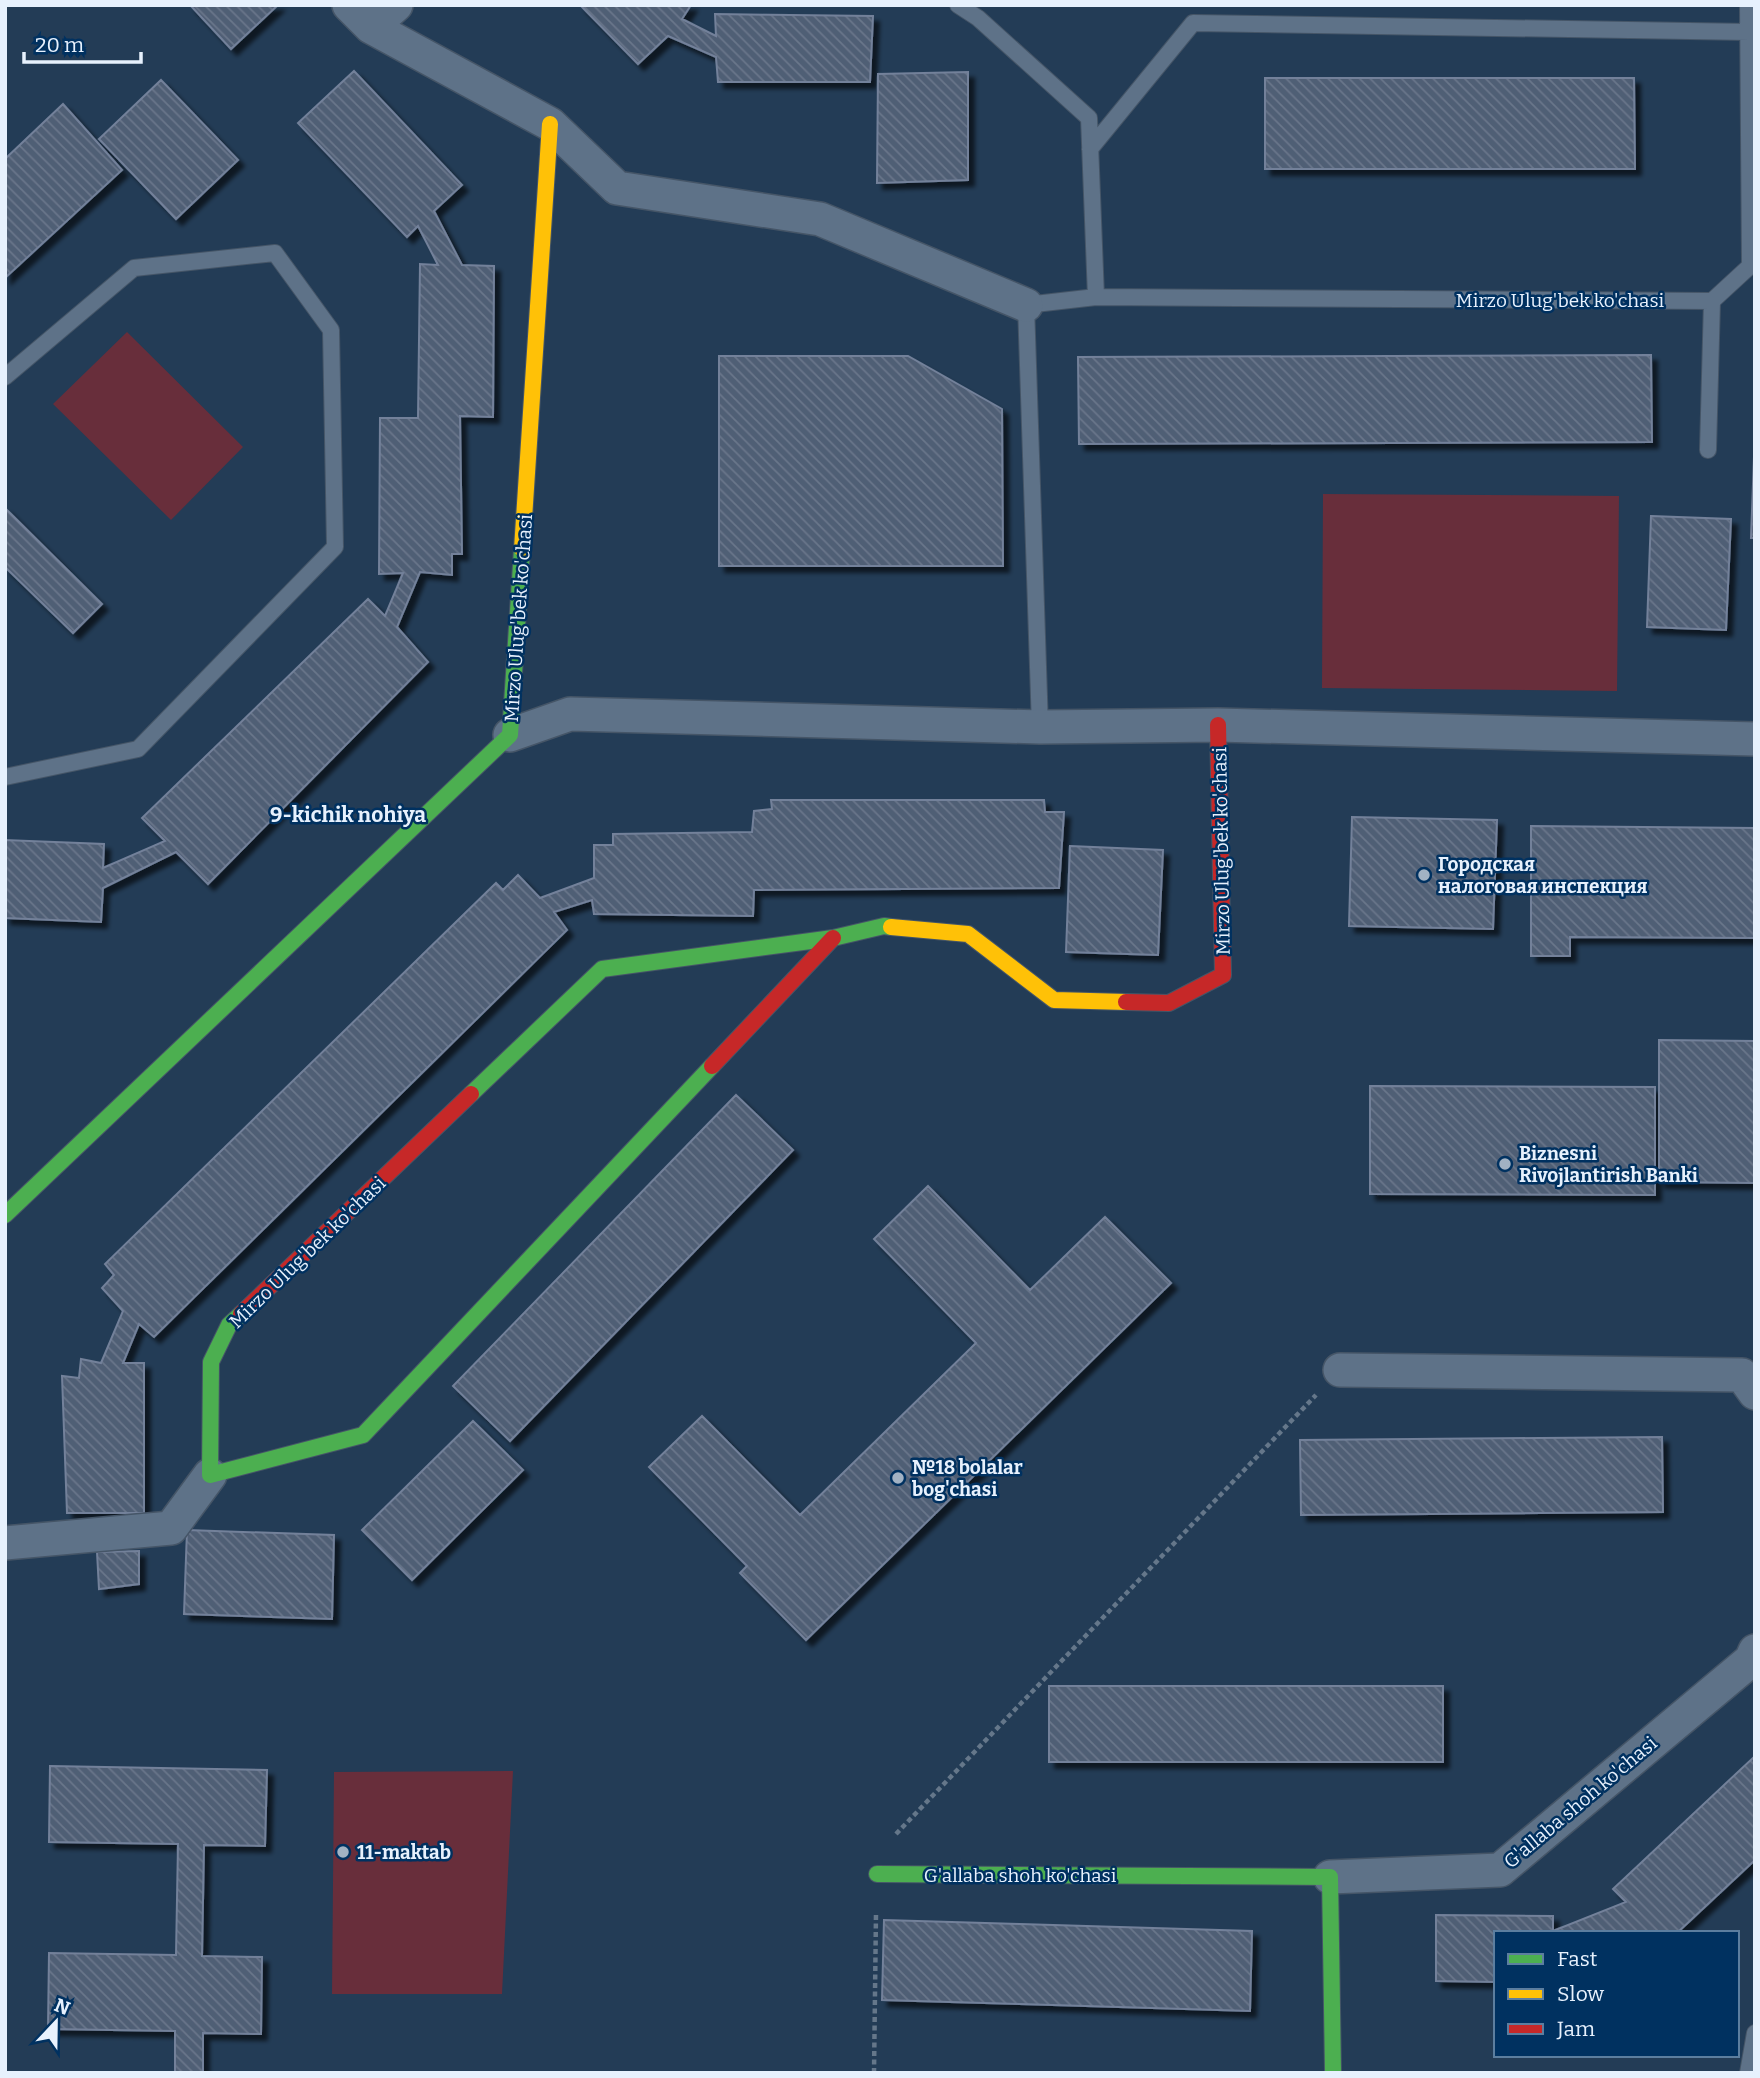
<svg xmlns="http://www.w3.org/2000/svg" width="1760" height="2078" font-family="Bitter,serif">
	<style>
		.pitch { fill: #682e3b }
		.building { fill: url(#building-back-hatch); stroke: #73819a; stroke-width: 2; filter: url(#shadow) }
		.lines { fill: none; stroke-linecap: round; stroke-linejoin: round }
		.lane-casing { stroke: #455567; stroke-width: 18 }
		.street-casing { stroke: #455567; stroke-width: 36 }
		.fast-casing { stroke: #455567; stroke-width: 18 }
		.slow-casing { stroke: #455567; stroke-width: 18 }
		.jam-casing { stroke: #455567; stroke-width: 18 }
		.path { stroke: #65778a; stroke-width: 4.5; stroke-dasharray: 5 3.5; stroke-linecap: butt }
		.lane { stroke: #5e7288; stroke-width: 16 }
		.street { stroke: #5e7288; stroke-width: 33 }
		.fast { stroke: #4caf50; stroke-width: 16 }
		.slow { stroke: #ffc107; stroke-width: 16 }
		.jam { stroke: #c62828; stroke-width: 16 }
		.poi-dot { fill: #a2b2c3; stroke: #003160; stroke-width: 2.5 }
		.labels { text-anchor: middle; stroke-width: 5; stroke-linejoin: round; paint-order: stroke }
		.street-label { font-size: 19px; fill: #e7f1fd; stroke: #003160 }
		.poi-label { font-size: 19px; font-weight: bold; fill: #e7f1fd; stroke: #003160; text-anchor: start }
		.neighbourhood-label { font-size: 21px; font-weight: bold; fill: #e7f1fd; stroke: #003160 }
	</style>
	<defs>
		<pattern id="building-back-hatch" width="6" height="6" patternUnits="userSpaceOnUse" patternTransform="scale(1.75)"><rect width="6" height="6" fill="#505e75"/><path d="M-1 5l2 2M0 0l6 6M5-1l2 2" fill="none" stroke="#69768a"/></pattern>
		<filter id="shadow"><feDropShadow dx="6" dy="6" stdDeviation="2" flood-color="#0009"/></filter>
	</defs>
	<rect width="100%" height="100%" fill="#233c56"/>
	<path class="pitch" d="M 127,332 L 243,447 L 171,520 L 53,404 Z
		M 1323,494 L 1619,496 L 1617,691 L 1322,688 Z
		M 513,1771 L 502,1994 L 332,1994 L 334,1772 Z"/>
	<path class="building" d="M 190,5 L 278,5 L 231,49 Z
		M 580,5 L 691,5 L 682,19 L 716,36 L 715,14 L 873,16 L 870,82 L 718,82 L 716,57 L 668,36 L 638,64 Z
		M 354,71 L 462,185 L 434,211 L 462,265 L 494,266 L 493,417 L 460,416 L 462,554 L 452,554 L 452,575 L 420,572 L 397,627 L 428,662 L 208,884 L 176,852 L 103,888 L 101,922 L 5,918 L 5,840 L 104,844 L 103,868 L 165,841 L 142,818 L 368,599 L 385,616 L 403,573 L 379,574 L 380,418 L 418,418 L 420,264 L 438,265 L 418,226 L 407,237 L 298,123 Z
		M 968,72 L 968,180 L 877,183 L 878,74 Z
		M 1265,78 L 1634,78 L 1635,169 L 1265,169 Z
		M 161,80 L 238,160 L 176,219 L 99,139 Z
		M 63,104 L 122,170 L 5,278 L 5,159 Z
		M 1651,355 L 1652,442 L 1079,444 L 1078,357 Z
		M 719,356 L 908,356 L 1002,409 L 1003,566 L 719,566 Z
		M 1755,430 L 1755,538 L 1751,538 Z
		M 5,508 L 102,604 L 73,633 L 5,567 Z
		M 1651,516 L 1731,519 L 1726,630 L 1647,627 Z
		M 771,800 L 1044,800 L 1045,812 L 1064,812 L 1059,888 L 754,890 L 753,916 L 594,914 L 592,900 L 554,912 L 567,930 L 154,1337 L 139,1324 L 123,1363 L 144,1363 L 144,1513 L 67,1513 L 62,1376 L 79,1378 L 81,1359 L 101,1363 L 123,1311 L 102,1288 L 114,1275 L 105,1264 L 496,883 L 503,890 L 518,875 L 540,898 L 594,878 L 594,845 L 613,845 L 613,834 L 752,832 L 754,811 L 772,809 Z
		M 1352,817 L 1497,820 L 1493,929 L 1349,926 Z
		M 1531,826 L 1755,828 L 1755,938 L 1570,937 L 1570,956 L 1531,956 Z
		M 1070,846 L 1163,850 L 1158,955 L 1066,952 Z
		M 1659,1040 L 1755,1041 L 1755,1183 L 1659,1182 Z
		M 1370,1086 L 1655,1087 L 1655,1195 L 1370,1194 Z
		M 736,1095 L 793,1150 L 510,1441 L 453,1386 Z
		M 928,1186 L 1030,1290 L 1105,1217 L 1171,1283 L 806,1640 L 740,1573 L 747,1566 L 649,1467 L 702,1416 L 800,1515 L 976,1343 L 874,1239 Z
		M 473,1421 L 523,1470 L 412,1580 L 362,1530 Z
		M 1662,1437 L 1663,1512 L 1301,1515 L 1300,1440 Z
		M 187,1530 L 334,1535 L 332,1619 L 184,1614 Z
		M 139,1551 L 139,1584 L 99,1589 L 97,1552 Z
		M 1049,1686 L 1443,1686 L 1443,1762 L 1049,1762 Z
		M 1755,1756 L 1755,1860 L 1677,1933 L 1655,1933 L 1653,1931 L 1649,1933 L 1496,1933 L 1496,1982 L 1436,1981 L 1436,1915 L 1553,1916 L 1553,1931 L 1626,1902 L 1613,1889 Z
		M 50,1766 L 267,1770 L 265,1846 L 204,1845 L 202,1956 L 262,1957 L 261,2034 L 203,2033 L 203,2073 L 175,2073 L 175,2031 L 48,2029 L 49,1953 L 176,1955 L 178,1844 L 49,1842 Z
		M 884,1920 L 1252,1931 L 1250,2011 L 882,2000 Z"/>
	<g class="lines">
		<defs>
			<path id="lane" d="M 958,5 L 978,18 L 1089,118 L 1096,297
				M 1090,149 L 1193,23 L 1749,32
				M 5,377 L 134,268 L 275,253 L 331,330 L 335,547 L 138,749 L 5,777
				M 1708,450 L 1712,301
				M 1040,727 L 1026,305 L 1096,297 L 1712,301 L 1750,266 L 1748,5
				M 1748,2073 L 1755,2033"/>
			<path id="street" d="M 349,5 L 371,27 L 550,124 L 617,188 L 820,219 L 1026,305
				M 371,27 L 396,5
				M 510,735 L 570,714 L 1040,727 L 1218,725 L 1755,739
				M 1340,1370 L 1742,1375 L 1755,1393
				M 5,1543 L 171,1528 L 210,1475
				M 1330,1877 L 1500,1870 L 1751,1660 L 1755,1651"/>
			<path id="fast" d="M 471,1094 L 602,969 L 833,938 L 884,926 L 891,927
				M 5,1215 L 510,735 L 522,549
				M 241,1314 L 229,1325 L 211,1362 L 210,1475 L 363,1435 L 712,1066
				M 877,1874 L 1330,1877 L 1333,2073"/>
			<path id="slow" d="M 522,549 L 550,124
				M 891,927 L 968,934 L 1054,1000 L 1126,1002"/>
			<path id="jam" d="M 1126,1002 L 1169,1003 L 1223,975 L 1218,725
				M 712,1066 L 833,938
				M 241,1314 L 471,1094"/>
		</defs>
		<use href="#lane" class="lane-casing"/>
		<use href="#street" class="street-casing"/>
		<use href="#fast" class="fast-casing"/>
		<use href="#slow" class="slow-casing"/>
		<use href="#jam" class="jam-casing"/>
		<path class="path" d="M 896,1834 L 1316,1395
			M 874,2073 L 876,1913"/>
		<use href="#lane" class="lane"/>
		<use href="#street" class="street"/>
		<use href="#fast" class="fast"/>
		<use href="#slow" class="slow"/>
		<use href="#jam" class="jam"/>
	</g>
	<g class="poi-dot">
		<circle cx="1424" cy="875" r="7"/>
		<circle cx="1505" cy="1164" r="7"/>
		<circle cx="898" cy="1478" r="7"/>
		<circle cx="343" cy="1852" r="7"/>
	</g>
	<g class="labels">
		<g class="street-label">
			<text x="1560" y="307">Mirzo Ulug'bek ko'chasi</text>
			<text transform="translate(518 618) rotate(-86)" y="7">Mirzo Ulug'bek ko'chasi</text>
			<text transform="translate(1221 851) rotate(-91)" y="7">Mirzo Ulug'bek ko'chasi</text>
			<text transform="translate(307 1252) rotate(-44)" y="7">Mirzo Ulug'bek ko'chasi</text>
			<text transform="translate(1580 1802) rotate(-40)" y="7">G'allaba shoh ko'chasi</text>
			<text x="1020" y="1882">G'allaba shoh ko'chasi</text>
		</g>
		<g class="poi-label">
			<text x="1438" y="871">Городская<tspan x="1438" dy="22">налоговая инспекция</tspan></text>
			<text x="1519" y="1160">Biznesni<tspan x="1519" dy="22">Rivojlantirish Banki</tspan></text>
			<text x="912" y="1474">№18 bolalar<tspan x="912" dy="22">bog'chasi</tspan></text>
			<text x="357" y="1859">11-maktab</text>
		</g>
		<g class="neighbourhood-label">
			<text x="348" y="822">9-kichik nohiya</text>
		</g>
	</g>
	<rect width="1760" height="2078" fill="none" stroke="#e7f1fd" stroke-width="14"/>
	<rect x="1494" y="1931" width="245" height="126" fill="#003160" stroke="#5c7e9f" stroke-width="2"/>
	<rect x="1508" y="1954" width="35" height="10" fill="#4caf50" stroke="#5c7e9f" stroke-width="2"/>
	<text x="1557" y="1966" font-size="21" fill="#e7f1fd">Fast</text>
	<rect x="1508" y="1989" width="35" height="10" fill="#ffc107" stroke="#5c7e9f" stroke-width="2"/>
	<text x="1557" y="2001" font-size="21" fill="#e7f1fd">Slow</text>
	<rect x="1508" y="2024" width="35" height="10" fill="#c62828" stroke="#5c7e9f" stroke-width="2"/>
	<text x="1557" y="2036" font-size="21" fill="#e7f1fd">Jam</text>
	<g transform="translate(56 2022) rotate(22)" stroke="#003160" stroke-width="5" paint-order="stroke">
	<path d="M0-5L12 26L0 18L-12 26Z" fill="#e7f1fd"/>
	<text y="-10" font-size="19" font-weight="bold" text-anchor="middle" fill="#e7f1fd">N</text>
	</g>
	<path d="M24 52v10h117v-10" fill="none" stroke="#e7f1fd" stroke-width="3.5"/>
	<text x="35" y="52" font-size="21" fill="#e7f1fd" stroke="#003160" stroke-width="5" paint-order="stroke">20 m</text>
</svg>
